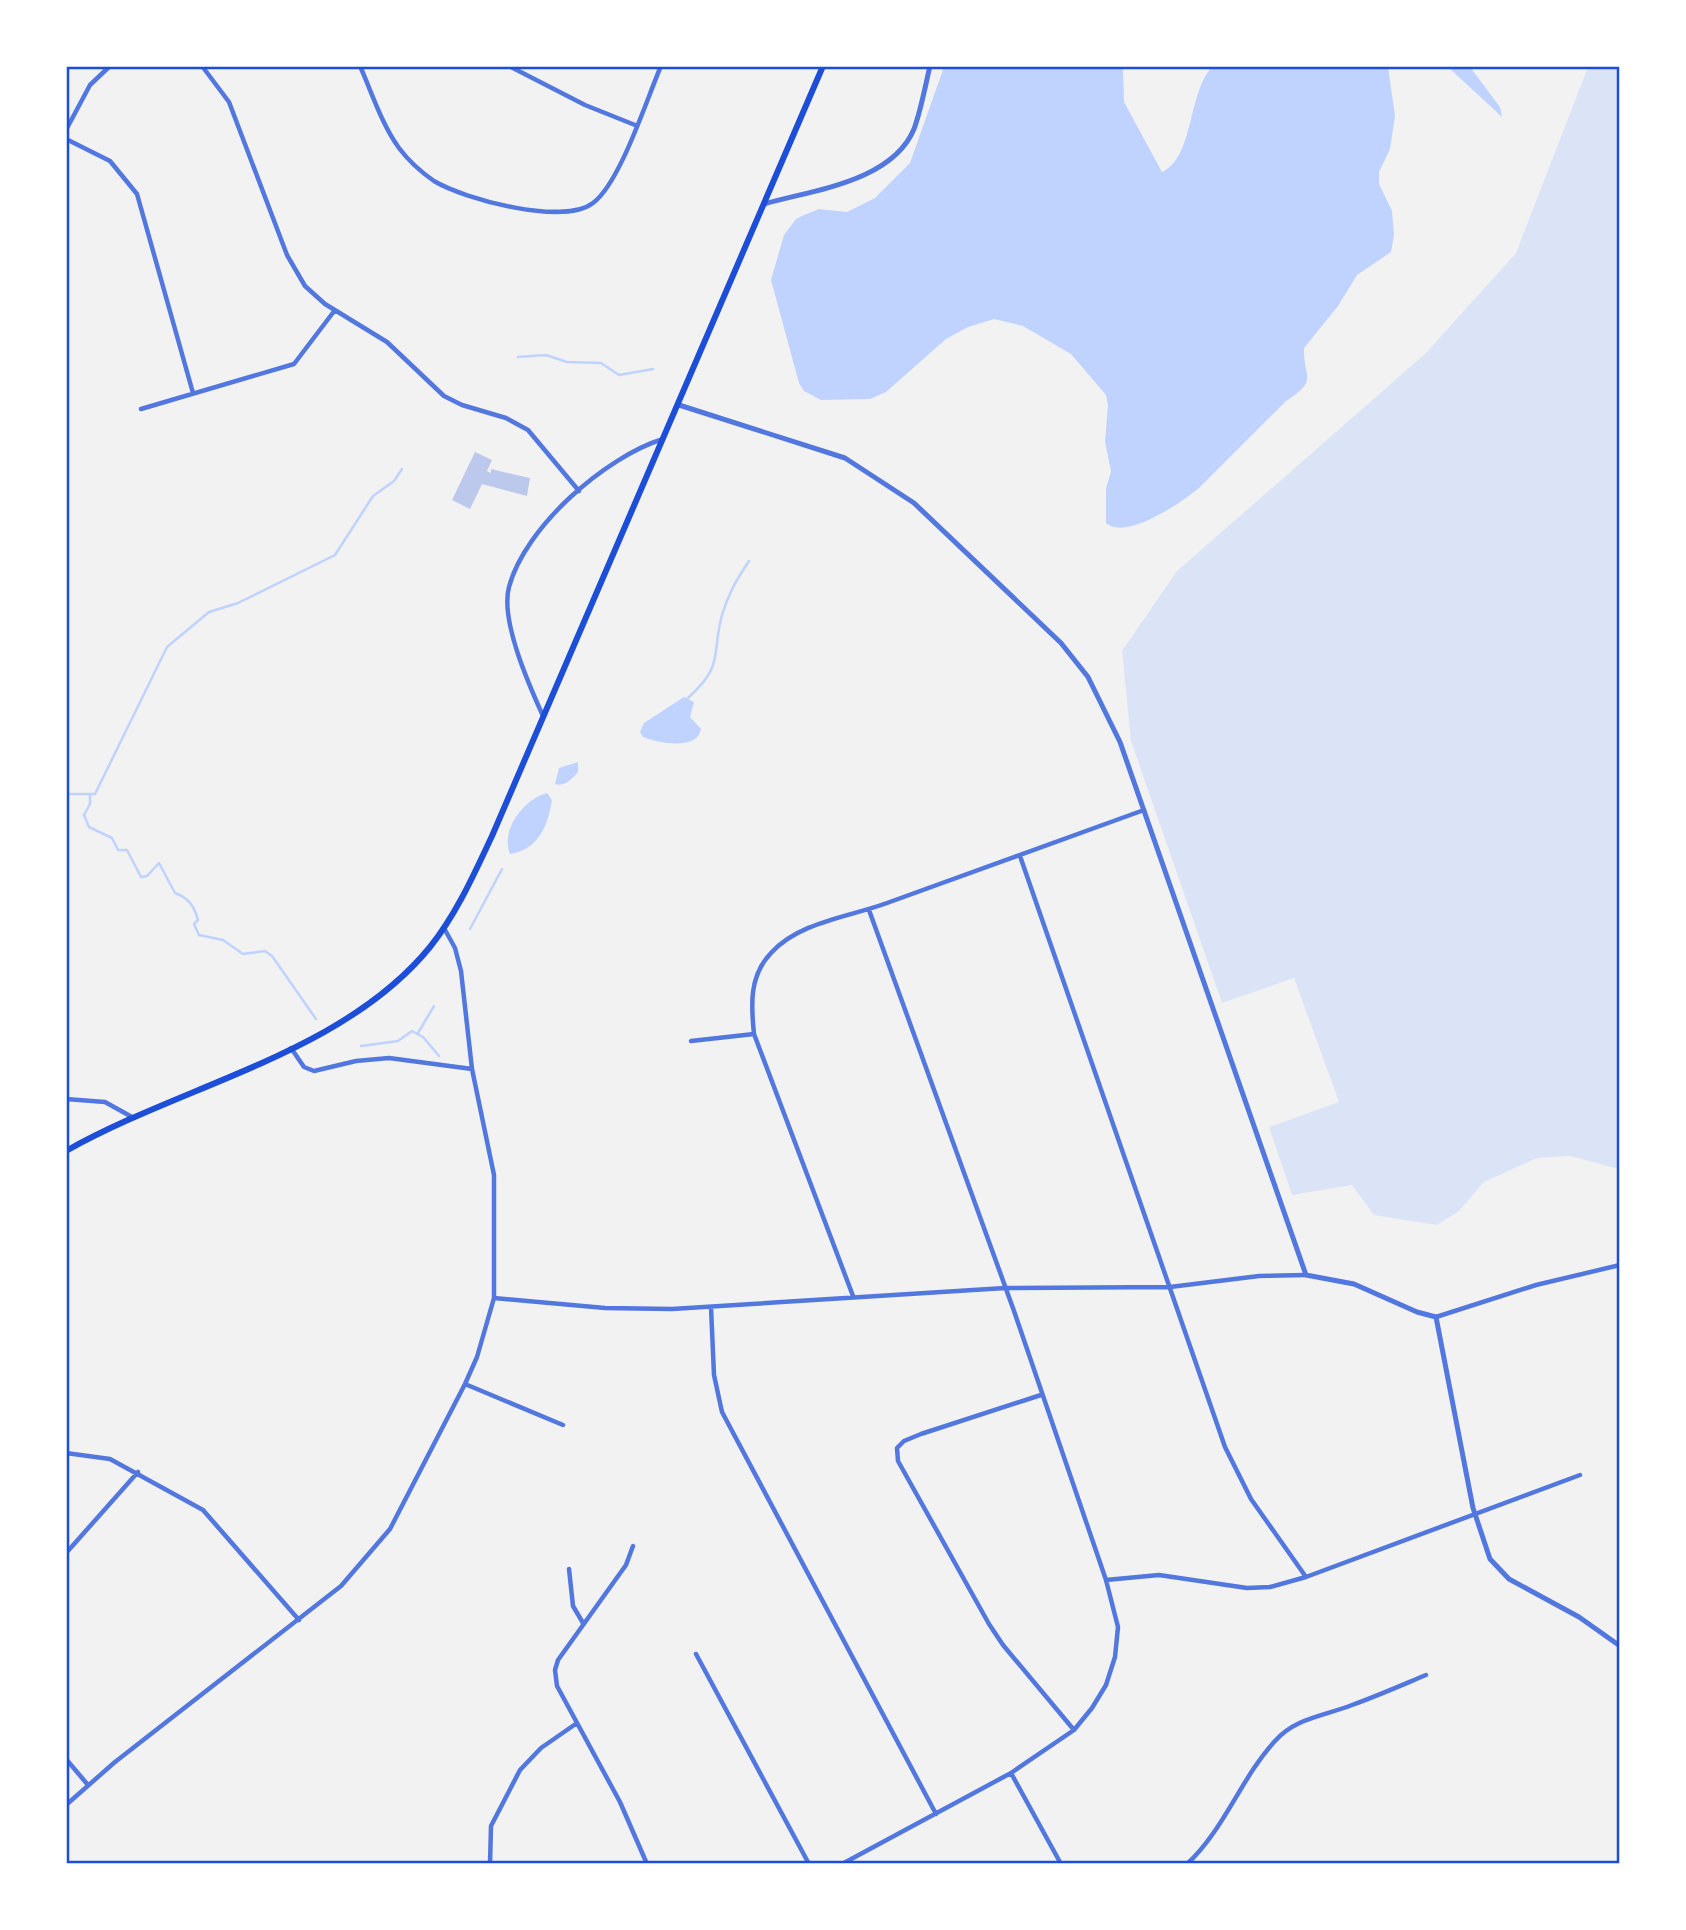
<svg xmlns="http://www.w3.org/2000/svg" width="1686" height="1930" font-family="Roboto,sans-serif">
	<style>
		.green { fill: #dbe4f7 }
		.water { fill: #bfd3fe }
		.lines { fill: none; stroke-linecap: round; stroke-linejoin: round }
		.stream { stroke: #bfd3fe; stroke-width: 2.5 }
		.building { fill: #bdc9ec }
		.minor { stroke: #5277de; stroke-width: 4.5 }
		.tertiary { stroke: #5277de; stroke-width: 5 }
		.primary { stroke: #1d4ed8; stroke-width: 6 }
		.neatline { fill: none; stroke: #1d4ed8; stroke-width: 2.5 }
	</style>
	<rect width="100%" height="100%" fill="#f2f2f2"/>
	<path class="green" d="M 1588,67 L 1619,67 L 1619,1169 L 1570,1156 L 1537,1158 L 1484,1182 L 1459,1211 L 1437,1225 L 1374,1215 L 1352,1185 L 1292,1195 L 1269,1127 L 1339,1102 L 1294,978 L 1222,1003 L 1131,741 L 1122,651 L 1177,571 L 1425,354 L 1516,253 Z"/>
	<path class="water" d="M 944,67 L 1123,67 L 1124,102 L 1162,172 C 1194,158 1188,92 1212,67 L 1388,67 L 1395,116 L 1390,149 L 1379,172 L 1379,184 L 1392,211 L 1394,235 L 1391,252 L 1357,275 L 1338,306 L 1304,348 C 1303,380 1320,378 1285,402 L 1199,488 C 1182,502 1126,541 1106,523 L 1106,489 L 1111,471 L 1105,442 L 1108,405 L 1106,395 L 1071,354 L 1023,326 L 994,319 L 968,327 L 946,339 L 886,392 L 870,399 L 821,400 L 804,391 L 799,383 L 771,280 L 784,235 L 796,219 L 804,215 L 819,209 L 847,212 L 875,198 L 910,163 Z
		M 1448,67 L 1470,67 L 1500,107 L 1502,117 Z
		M 684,697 L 694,702 L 690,717 L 701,729 C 697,751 659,743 643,737 L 640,732 L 644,723 Z
		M 578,762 L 578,772 C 572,779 565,787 555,784 L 559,768 Z
		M 547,793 L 552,800 C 548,826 538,850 510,854 C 500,830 524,799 547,793 Z"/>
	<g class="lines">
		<path class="stream" d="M 518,357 L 546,355 L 567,362 L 601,363 L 619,375 L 653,369
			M 688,698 C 725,664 711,656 722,615 C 728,594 737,579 749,561
			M 66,794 L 95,794 L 167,647 L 209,612 L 238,603 L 335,555 L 373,496 L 394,481 L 402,469
			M 90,795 L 90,804 L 84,815 L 89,827 L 112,838 L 118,850 L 127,850 L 141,877 L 147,876 L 159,863 L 175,893 C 189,898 194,906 198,920 L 194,924 L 199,935 L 223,940 L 243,954 L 265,951 L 272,956 L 316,1019
			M 470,929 L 502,869
			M 418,1033 L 434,1006
			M 361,1046 L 398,1041 L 412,1031 L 423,1037 L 439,1056"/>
	</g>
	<path class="building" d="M 475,452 L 492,460 L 487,471 L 491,473 L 491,469 L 530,478 L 527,496 L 482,484 L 470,509 L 452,500 Z"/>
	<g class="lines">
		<path class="minor" d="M 202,66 L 229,102 L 287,255 L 305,286 L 325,304 L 387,342 L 444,396 L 462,405 L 506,418 L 528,430 L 579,491
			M 360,66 C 372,93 382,125 399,148 C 408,160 421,172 434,181 C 464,199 563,226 593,203 C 620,183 646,101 661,66
			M 509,66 L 585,105 L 635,125
			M 66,130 L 90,85 L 110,66
			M 66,139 L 110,161 L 137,194 L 193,393
			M 141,409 L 294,364 L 335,310
			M 543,716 C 529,685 500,620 509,587 C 525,527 605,457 663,439
			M 1020,856 L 1225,1447 L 1251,1499 L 1306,1577
			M 691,1041 L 754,1034
			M 291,1048 L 304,1067 L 314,1071 L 356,1061 L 389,1058 L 472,1069
			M 66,1099 L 105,1102 L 132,1117
			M 853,1296 L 754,1034 C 751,1005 749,976 771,953 C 799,922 849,917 887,903 C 973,872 1059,841 1144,810
			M 494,1298 L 605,1308 L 672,1309 L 1005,1288 L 1170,1287 L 1259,1276 L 1306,1275
			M 711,1307 L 714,1375 L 722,1412 L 936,1814
			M 1436,1317 L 1536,1285 L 1620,1265
			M 465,1384 L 563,1425
			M 1041,1395 L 921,1434 L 904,1441 L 897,1448 L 898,1461 L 989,1624 L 1003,1645 L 1074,1730
			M 66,1453 L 110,1459 L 203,1510 L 299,1620
			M 633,1546 L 626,1565 L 558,1660 L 555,1670 L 557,1686 L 620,1802 L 647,1864
			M 67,1552 L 138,1472
			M 569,1569 L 573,1606 L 583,1623
			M 1106,1580 L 1159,1575 L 1247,1588 L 1270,1587 L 1306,1577 L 1580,1475
			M 696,1654 L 809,1864
			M 66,1759 L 88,1785
			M 1011,1773 L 1061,1864
			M 66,1805 L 115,1762 L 341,1586 L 390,1529 L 465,1384 L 477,1357 L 494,1298 L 494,1175 L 472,1069 L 461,971 L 455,948 L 444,928
			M 490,1864 L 491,1826 L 520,1770 L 541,1748 L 577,1723
			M 842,1864 L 1011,1773 L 1074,1730 L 1092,1708 L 1106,1685 L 1115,1657 L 1118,1627 L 1106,1580 L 1014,1311 L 869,910
			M 1187,1864 C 1224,1830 1241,1778 1275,1741 C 1295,1718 1324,1716 1352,1705 C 1377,1696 1402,1685 1426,1675"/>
		<path class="tertiary" d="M 764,204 C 812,190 892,182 914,129 C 921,110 925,87 930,66
			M 679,405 L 845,458 L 914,503 L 1061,643 L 1088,677 L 1120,742 L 1306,1275 L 1354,1284 L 1417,1312 L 1436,1317 L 1473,1508 L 1490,1559 L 1509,1579 L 1579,1617 L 1620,1646"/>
		<path class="primary" d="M 66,1151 C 184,1084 343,1054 430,947 C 457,913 474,874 492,836 L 823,66"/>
	</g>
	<rect width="1686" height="1930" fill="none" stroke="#ffffff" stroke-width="136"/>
	<rect x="68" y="68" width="1550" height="1794" class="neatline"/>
</svg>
